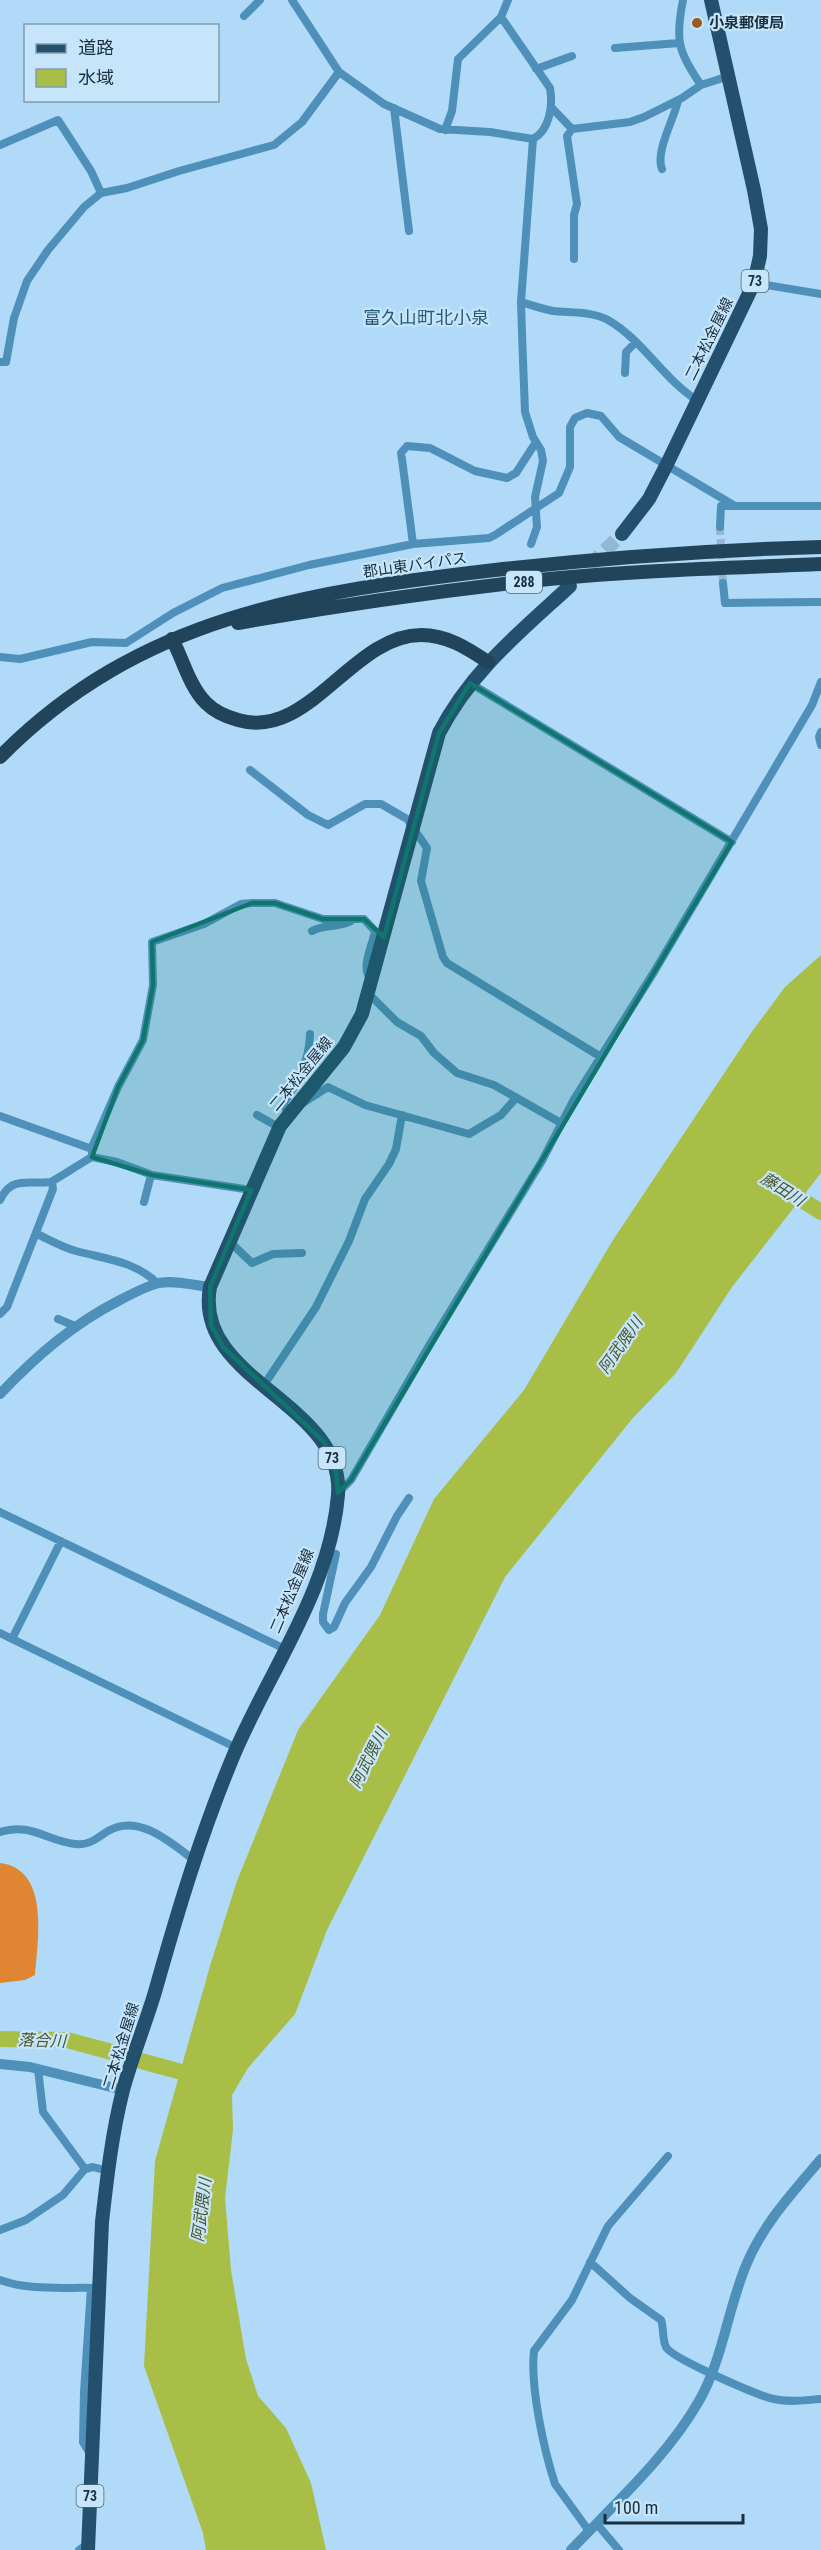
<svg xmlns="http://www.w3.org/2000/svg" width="821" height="2550" font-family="'Roboto Condensed','Noto Sans JP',sans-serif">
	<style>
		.forest { fill: #e08531 }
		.water { fill: #a8be46 }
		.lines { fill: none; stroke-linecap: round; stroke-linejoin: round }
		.river { stroke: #a8be46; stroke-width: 16 }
		.minor-tunnel { stroke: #92b8d2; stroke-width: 8; stroke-dasharray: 8 4; stroke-linecap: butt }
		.primary-tunnel { stroke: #92b8d2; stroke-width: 14; stroke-dasharray: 14 7; stroke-linecap: butt }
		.minor { stroke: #4e90ba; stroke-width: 8 }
		.tertiary { stroke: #4e90ba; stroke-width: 10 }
		.primary { stroke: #22506d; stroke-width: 14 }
		.trunk { stroke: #22445b; stroke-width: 14 }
		.marked { fill: #0f766e; fill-opacity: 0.2; stroke: #0f766e; stroke-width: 4.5; stroke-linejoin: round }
		.poi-dot { fill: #9a5b23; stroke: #c6e5fb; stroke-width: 2 }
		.labels { text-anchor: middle; stroke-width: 4.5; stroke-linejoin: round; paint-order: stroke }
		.shield { fill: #c6e5fb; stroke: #4e6676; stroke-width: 1.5 }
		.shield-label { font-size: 14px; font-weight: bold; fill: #1a2f3d }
		.poi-label { font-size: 15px; font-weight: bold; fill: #1a2f3d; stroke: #c6e5fb; text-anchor: start }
		.street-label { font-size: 15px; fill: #1a2f3d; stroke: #c6e5fb }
		.water-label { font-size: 16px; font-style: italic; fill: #4c5626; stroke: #c6e5fb }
		.quarter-label { font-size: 18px; fill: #285b7a; stroke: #c6e5fb }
	</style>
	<rect width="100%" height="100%" fill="#b0daf7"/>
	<path class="forest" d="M 0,1863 C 50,1869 38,1940 35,1975 L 25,1980 L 0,1983 Z"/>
	<path class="water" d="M 821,955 L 821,1173 L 732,1287 L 676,1373 L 632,1419 L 505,1577 L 327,1930 L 295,2014 L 248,2068 L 232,2095 L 233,2130 L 225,2198 L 231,2270 L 246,2359 L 258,2396 L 286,2428 L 311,2483 L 326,2550 L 206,2550 L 203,2533 L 144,2366 L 155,2161 L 210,1966 L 237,1881 L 298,1730 L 380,1615 L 434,1499 L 524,1390 L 613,1240 L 753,1030 L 785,987 Z"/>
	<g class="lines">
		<path class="river" d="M 781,1187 L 821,1212
			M 0,2039 L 67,2040 L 119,2054
			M 141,2061 L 200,2077"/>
		<path class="minor-tunnel" d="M 720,527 L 723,583"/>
		<path class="primary-tunnel" d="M 590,565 L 622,534"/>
		<path class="minor" d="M 292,0 L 339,72 L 384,104 L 440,129 L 490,132 L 533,139
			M 508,0 L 501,17 L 550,88 C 553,105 550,130 533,139 L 521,302 L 522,334 L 525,412 L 533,437 L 541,450 L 543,461 L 535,497 L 537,527 L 531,544
			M 683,0 C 675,40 678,52 701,85
			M 244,16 L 260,0
			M 615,48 L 679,43
			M 536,69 L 572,56
			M 394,108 L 409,231
			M 552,108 L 572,129 L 630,122 L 644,117 L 682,98 L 701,85 L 729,76
			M 572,129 L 567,136 L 577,204 L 574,215 L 574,259
			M 445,130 L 452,111 L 458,59 L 501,17
			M 0,145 L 58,120 L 91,171 L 101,193
			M 662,169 C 655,152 674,119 678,101
			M 754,283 L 821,294
			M 521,302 C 531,305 542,309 553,311 C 570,313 592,311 608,320 C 643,340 664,380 698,401
			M 0,362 L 6,362 L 14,318 L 27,281 L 48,250 L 84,207 L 101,193 L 127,188 L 179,171 L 274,145 L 302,122 L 339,72
			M 625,373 L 626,352 L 635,343
			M 720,527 L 721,506 L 821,506
			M 413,544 L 402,459 L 401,453 L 407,446 L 430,448 L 475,471 L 507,478 L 516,473 L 536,442
			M 723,583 L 725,603 L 821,602
			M 0,657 L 20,659 L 92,642 L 126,643 L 173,613 L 222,588 L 309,565 L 413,544 L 489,538 L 495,535 L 559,493 L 570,467 L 570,427 L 575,418 L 587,413 L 601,416 L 619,437 L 735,506
			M 470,683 L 732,842
			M 821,745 L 819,737 L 821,732
			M 250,770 L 308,815 L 328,825 L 365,804 L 381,804 L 407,819 L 427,848 L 421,881 L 443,957 L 447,963 L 601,1057
			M 312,931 C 324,924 339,928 351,921
			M 368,993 L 397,1022 L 421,1036 L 434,1053 L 457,1073 L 494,1085 L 561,1123
			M 300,1105 L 328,1087 L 365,1105 L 469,1134 L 501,1115 L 516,1098
			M 257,1115 L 280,1128
			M 0,1116 L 92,1149
			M 288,1116 L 284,1103 C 299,1079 309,1063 310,1034
			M 251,1190 L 152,1175 L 117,1162 L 92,1157 L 92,1147 L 118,1087 L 143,1040 L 153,985 L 152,942 L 204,924 L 241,904 L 252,903 L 275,903 L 323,919 L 364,919 L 375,931 C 373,945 359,969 372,980
			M 0,1200 C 12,1175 29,1185 50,1182 C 55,1181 84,1161 92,1157
			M 144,1202 L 151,1175
			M 37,1234 C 50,1240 62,1247 76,1251 C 105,1259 135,1261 157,1283
			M 229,1241 L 252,1263 L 273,1254 L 302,1253
			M 0,1314 L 7,1307 L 53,1189 L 52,1182
			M 58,1319 L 75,1326
			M 264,1385 L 316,1307 L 349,1241 L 365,1199 L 389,1164 L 396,1149 L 402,1115
			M 338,1493 L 351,1480 L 430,1344 L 542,1161 L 573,1101 L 654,972 L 812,705 L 821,682
			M 0,1512 L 285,1649
			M 327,1551 L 336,1554 L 323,1614 L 323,1622 L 329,1630 L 334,1627 L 345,1603 L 371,1567 L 397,1516 L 409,1498
			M 0,1633 L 237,1748
			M 12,1639 L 61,1541
			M 0,1832 C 29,1822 48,1841 75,1844 C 89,1846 97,1838 108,1831 C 139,1813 171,1843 194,1860
			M 38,2069 L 43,2112 L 85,2169
			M 0,2230 L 26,2220 L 63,2195 L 85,2169 L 93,2167 L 108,2171
			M 590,2262 L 630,2298 L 661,2320 C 664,2328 662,2339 666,2347 C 671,2358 759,2396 774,2399 C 790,2403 805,2400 821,2399
			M 0,2280 C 31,2291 63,2287 96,2288
			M 90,2454 L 83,2442 L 84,2392 L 91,2288
			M 596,2523 L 619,2550
			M 589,2531 L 555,2484 C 544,2450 530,2387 534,2351 L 572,2300 L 608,2226 L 668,2156
			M 79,2550 L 89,2543"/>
		<path class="tertiary" d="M 0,1394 C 36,1356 73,1324 120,1300 C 132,1294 146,1286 159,1283 C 175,1280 193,1285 210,1287
			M 0,2064 L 30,2067 L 123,2090
			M 571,2550 C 615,2503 667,2457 699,2401 C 723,2359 728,2307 747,2263 C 764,2223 793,2192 821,2159"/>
		<path class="primary" d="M 622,534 L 649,499 L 667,464 L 754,283 L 760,256 L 761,229 L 754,190 L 711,0
			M 88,2550 L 102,2222 C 107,2178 112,2133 123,2090 C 132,2057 145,2025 155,1992 C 178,1910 202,1830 235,1752 C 271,1668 330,1589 338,1495 C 345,1402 193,1381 210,1287 L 280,1126 L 344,1047 L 362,1014 L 439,733 C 471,671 520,632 570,586"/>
		<path class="trunk" d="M 238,623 C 341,605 445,590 549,579 C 639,570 730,568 821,564
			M 172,639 C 183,659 189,686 206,703 C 214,711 227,717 238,720 C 309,741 352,635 421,635 C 447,635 467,648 488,662
			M 0,757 C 139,616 307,592 495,570 C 603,558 712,550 821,547"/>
	</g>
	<path class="marked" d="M 470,683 L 732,842 L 351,1480 L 338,1493 L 335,1465 L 324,1442 L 223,1347 L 211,1325 L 210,1287 L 251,1190 L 152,1175 L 92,1157 L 118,1087 L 143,1040 L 153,985 L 152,942 L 252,903 L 275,903 L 323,919 L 364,919 L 384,937 L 439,733 Z"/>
	<circle class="poi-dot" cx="697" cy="23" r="6"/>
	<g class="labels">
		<g class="shield">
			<rect x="741.5" y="270" width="27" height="22" rx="4.5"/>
			<rect x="506" y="571" width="36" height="22" rx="4.5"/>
			<rect x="318.5" y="1447" width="27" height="22" rx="4.5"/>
			<rect x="76.5" y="2485" width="27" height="22" rx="4.5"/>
		</g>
		<g class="shield-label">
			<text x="755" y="286">73</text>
			<text x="524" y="587">288</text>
			<text x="332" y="1463">73</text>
			<text x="90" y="2501">73</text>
		</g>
		<g class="poi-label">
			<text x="709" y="28">小泉郵便局</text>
		</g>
		<g class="street-label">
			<text transform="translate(709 339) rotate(-64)" y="5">二本松金屋線</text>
			<text transform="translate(415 565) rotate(-8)" y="5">郡山東バイパス</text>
			<text transform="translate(301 1074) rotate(-51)" y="5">二本松金屋線</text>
			<text transform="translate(292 1591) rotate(-67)" y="5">二本松金屋線</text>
			<text transform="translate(121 2046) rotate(-73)" y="5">二本松金屋線</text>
		</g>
		<g class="water-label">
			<text transform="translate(783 1189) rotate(32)" y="6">藤田川</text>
			<text transform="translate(620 1345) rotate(-55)" y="6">阿武隈川</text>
			<text transform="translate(368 1758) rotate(-63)" y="6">阿武隈川</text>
			<text transform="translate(42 2040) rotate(2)" y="6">落合川</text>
			<text transform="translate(201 2210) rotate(-83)" y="6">阿武隈川</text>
		</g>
		<g class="quarter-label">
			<text x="426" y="324">富久山町北小泉</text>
		</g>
	</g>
	<rect x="24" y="24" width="195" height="78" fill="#c6e5fb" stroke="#819caf" stroke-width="1.5"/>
	<rect x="36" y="44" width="30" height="9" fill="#22506d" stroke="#819caf" stroke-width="1.5"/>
	<text x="78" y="54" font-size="18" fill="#1a2f3d">道路</text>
	<rect x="36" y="69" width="30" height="18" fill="#a8be46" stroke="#819caf" stroke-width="1.5"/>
	<text x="78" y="84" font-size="18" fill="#1a2f3d">水域</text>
	<path d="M605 2514v9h138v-9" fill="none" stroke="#1a2f3d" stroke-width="3"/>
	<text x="614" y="2514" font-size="18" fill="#1a2f3d" stroke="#c6e5fb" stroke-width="4.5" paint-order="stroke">100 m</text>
</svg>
